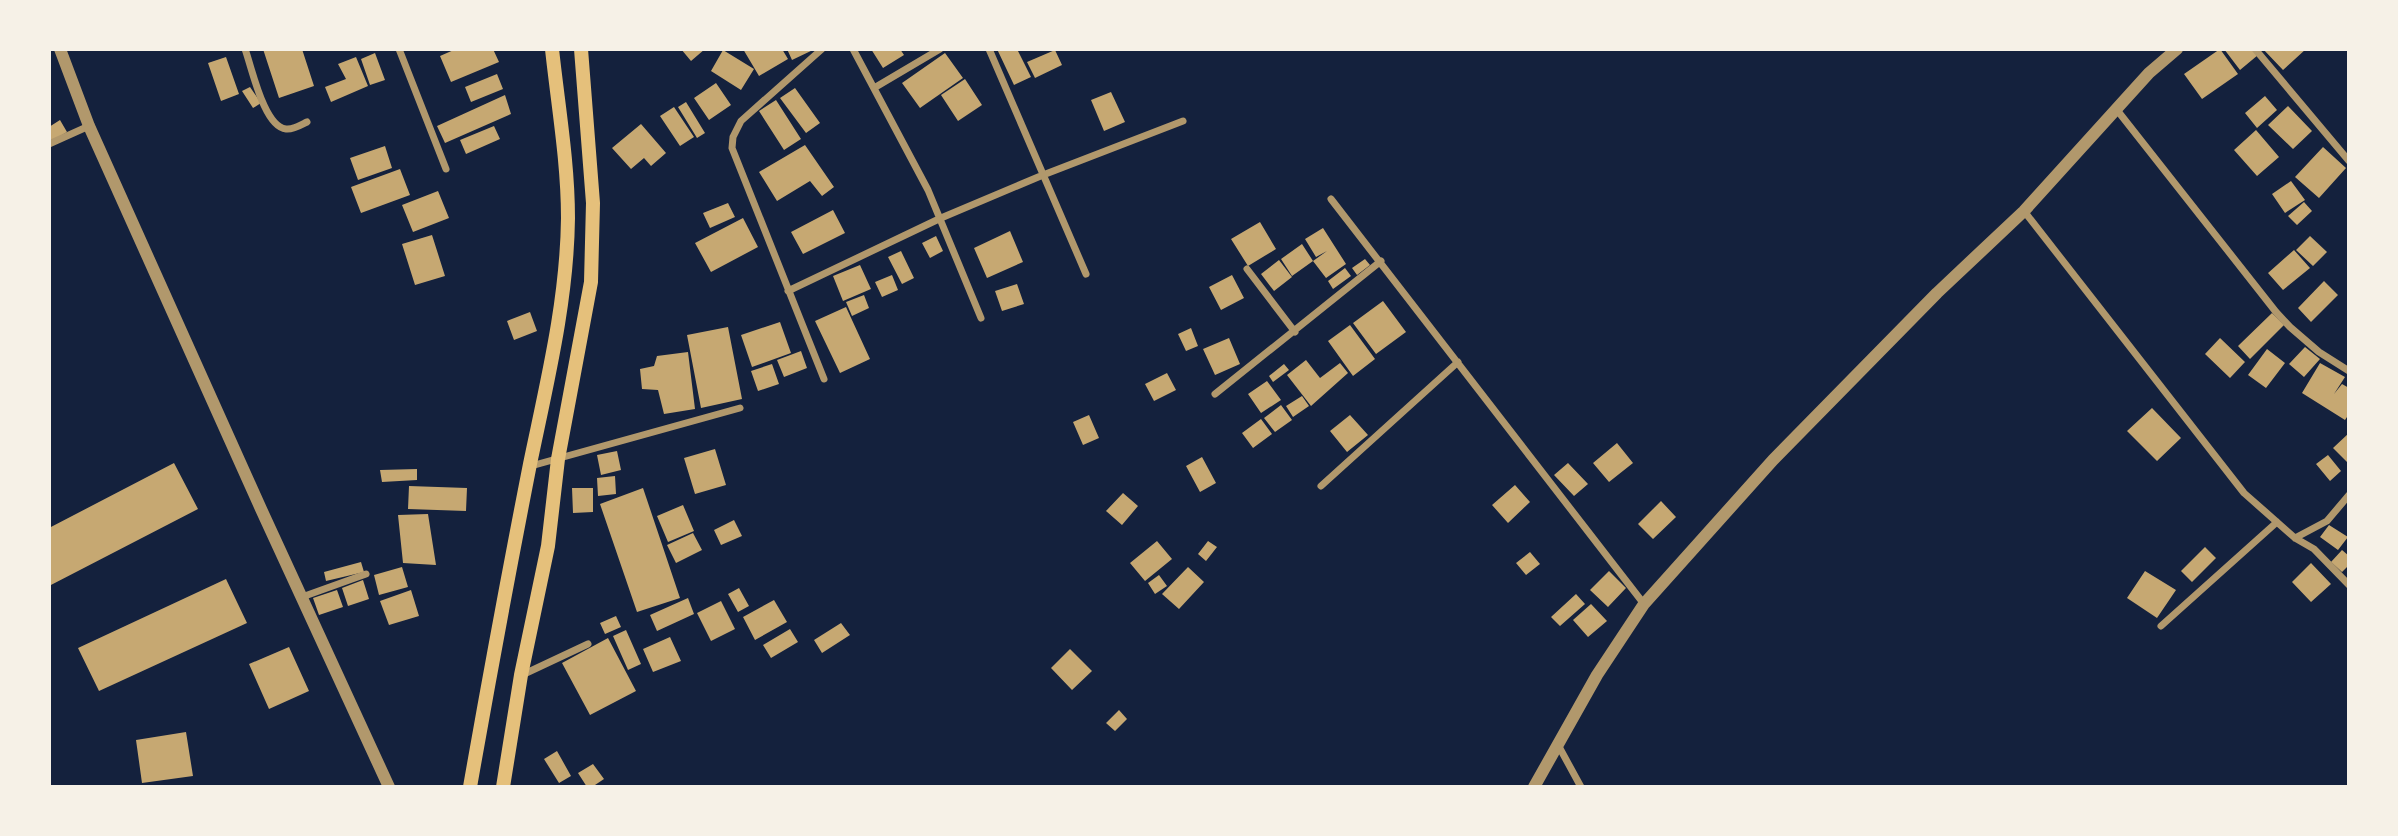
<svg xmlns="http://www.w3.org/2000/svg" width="2398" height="836" font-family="'Archivo Narrow',sans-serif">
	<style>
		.building { fill: #c6a872 }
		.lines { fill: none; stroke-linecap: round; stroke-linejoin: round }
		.minor { stroke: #b1986c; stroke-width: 7 }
		.tertiary { stroke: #b1986c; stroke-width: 12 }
		.secondary { stroke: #e5c07b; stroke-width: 14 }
	</style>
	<rect width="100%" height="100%" fill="#14213d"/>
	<path class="building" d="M 263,49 L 302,49 L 314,86 L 279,98 Z
		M 456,49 L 493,49 L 499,62 L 451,82 L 440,56 Z
		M 681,49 L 705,49 L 691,61 Z
		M 743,49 L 782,49 L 788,59 L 759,76 Z
		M 787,49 L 815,49 L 792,60 Z
		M 871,49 L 900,49 L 904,55 L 883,68 Z
		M 997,49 L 1017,49 L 1031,77 L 1014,85 Z
		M 2220,49 L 2238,74 L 2202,99 L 2184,74 Z
		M 2224,49 L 2253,49 L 2258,55 L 2240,70 Z
		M 2263,49 L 2306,49 L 2283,70 Z
		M 723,50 L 754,69 L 741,90 L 711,71 Z
		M 1055,50 L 1062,65 L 1035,78 L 1027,62 Z
		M 375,53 L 385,80 L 370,85 L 361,59 Z
		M 945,53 L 963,78 L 920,108 L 902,83 Z
		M 226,57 L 239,94 L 221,101 L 208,63 Z
		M 356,57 L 368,86 L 331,102 L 325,87 L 346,79 L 338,64 Z
		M 497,74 L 503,89 L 471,102 L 465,87 Z
		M 965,79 L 982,105 L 958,121 L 941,95 Z
		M 716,83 L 731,105 L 709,120 L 694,98 Z
		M 250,87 L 261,103 L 253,108 L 242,91 Z
		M 795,88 L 820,123 L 806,133 L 780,98 Z
		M 1111,92 L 1125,122 L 1104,131 L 1091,100 Z
		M 505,95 L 511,114 L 445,143 L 437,126 Z
		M 2265,96 L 2277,110 L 2257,128 L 2245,113 Z
		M 776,100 L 801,139 L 784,150 L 759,111 Z
		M 686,102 L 705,133 L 697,138 L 678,107 Z
		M 2288,106 L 2312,131 L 2293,149 L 2268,125 Z
		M 674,107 L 694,137 L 680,146 L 660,116 Z
		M 60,120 L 67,132 L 50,142 L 49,127 Z
		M 641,124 L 666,153 L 651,166 L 644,158 L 631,169 L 612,148 Z
		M 494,126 L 500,139 L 466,154 L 460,140 Z
		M 2256,130 L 2279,157 L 2257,176 L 2234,150 Z
		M 805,145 L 834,187 L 822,196 L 810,181 L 777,201 L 759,172 Z
		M 385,146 L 392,168 L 358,180 L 350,158 Z
		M 2323,147 L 2346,168 L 2319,198 L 2295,177 Z
		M 400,169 L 410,195 L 361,213 L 351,187 Z
		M 2291,181 L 2305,200 L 2285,213 L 2272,194 Z
		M 438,191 L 449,218 L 413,232 L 402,205 Z
		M 2304,202 L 2312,211 L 2297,225 L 2288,216 Z
		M 728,203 L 735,217 L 710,228 L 703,213 Z
		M 833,210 L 845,233 L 803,254 L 791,232 Z
		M 743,218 L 758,247 L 711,272 L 695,243 Z
		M 1260,222 L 1276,249 L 1248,266 L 1231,239 Z
		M 1323,228 L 1346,264 L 1326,278 L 1313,261 L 1327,251 L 1316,257 L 1305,239 Z
		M 1010,231 L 1023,262 L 987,278 L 974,248 Z
		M 432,235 L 445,276 L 415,285 L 402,244 Z
		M 936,236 L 943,251 L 930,258 L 922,243 Z
		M 2310,236 L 2327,252 L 2313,266 L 2296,250 Z
		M 1302,244 L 1313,261 L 1292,276 L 1281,259 Z
		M 2294,250 L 2310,268 L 2283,290 L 2268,273 Z
		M 901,251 L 914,278 L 902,284 L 888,257 Z
		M 1365,259 L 1370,265 L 1357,275 L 1352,268 Z
		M 1279,260 L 1292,277 L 1274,291 L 1261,274 Z
		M 860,265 L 871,289 L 843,301 L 833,276 Z
		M 1345,268 L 1351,276 L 1333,289 L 1328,281 Z
		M 892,275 L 898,290 L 882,297 L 875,282 Z
		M 1232,275 L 1244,298 L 1221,310 L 1209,287 Z
		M 2324,281 L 2338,295 L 2311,322 L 2298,308 Z
		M 1017,284 L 1024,304 L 1002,311 L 995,291 Z
		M 864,295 L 869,308 L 852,316 L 846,302 Z
		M 1383,301 L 1406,332 L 1376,354 L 1353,323 Z
		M 846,307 L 870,359 L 840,373 L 815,321 Z
		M 530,312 L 537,331 L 514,340 L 507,321 Z
		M 2272,313 L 2284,325 L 2250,359 L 2238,346 Z
		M 780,322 L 791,353 L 752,367 L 741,335 Z
		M 1350,325 L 1375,359 L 1353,376 L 1328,341 Z
		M 728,327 L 742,399 L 701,408 L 687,335 Z
		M 1191,328 L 1198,346 L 1186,351 L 1178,334 Z
		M 1229,338 L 1240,364 L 1215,375 L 1203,349 Z
		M 2220,338 L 2245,362 L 2230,378 L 2205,354 Z
		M 2305,347 L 2320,359 L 2304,377 L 2289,364 Z
		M 2267,349 L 2285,363 L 2266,388 L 2248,375 Z
		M 801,351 L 807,368 L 784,377 L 777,360 Z
		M 688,352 L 695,409 L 664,414 L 658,390 L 642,389 L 640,369 L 654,366 L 657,356 Z
		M 1306,360 L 1320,378 L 1340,363 L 1348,373 L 1311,406 L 1287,375 Z
		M 2320,363 L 2345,377 L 2334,394 L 2342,384 L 2349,388 L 2349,414 L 2345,420 L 2302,393 Z
		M 772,364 L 779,384 L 758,391 L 751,371 Z
		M 1284,364 L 1289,370 L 1273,382 L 1269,376 Z
		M 1167,373 L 1176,390 L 1154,401 L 1145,384 Z
		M 1267,381 L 1281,400 L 1261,413 L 1248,394 Z
		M 1302,396 L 1309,406 L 1293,417 L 1286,406 Z
		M 1281,405 L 1292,420 L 1275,432 L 1264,418 Z
		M 2152,408 L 2181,438 L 2157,461 L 2127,431 Z
		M 1089,415 L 1099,438 L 1083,445 L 1073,422 Z
		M 1350,415 L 1368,435 L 1347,452 L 1330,431 Z
		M 1261,419 L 1272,434 L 1253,448 L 1242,433 Z
		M 2349,433 L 2349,464 L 2333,448 Z
		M 1617,443 L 1633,463 L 1609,482 L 1593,463 Z
		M 715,449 L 726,485 L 695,494 L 684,458 Z
		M 617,451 L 621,470 L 601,475 L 597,455 Z
		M 2328,455 L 2341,471 L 2330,481 L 2316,464 Z
		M 1202,457 L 1216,483 L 1200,492 L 1186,466 Z
		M 174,463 L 198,509 L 49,586 L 49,528 Z
		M 1568,463 L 1588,484 L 1574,496 L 1554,475 Z
		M 417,469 L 417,480 L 382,482 L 380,470 Z
		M 615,476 L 616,494 L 598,496 L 597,478 Z
		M 1515,485 L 1530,502 L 1508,523 L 1492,505 Z
		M 409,486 L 467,488 L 466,511 L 408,509 Z
		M 572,488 L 593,488 L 593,512 L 573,513 Z
		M 643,488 L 680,598 L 637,612 L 600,504 Z
		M 1123,493 L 1138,506 L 1122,525 L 1106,511 Z
		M 1661,501 L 1676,517 L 1653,539 L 1638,524 Z
		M 683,505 L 694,531 L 668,542 L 657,516 Z
		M 428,514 L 436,565 L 403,563 L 398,515 Z
		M 734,520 L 742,536 L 721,545 L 714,530 Z
		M 2329,525 L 2348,537 L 2338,550 L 2320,537 Z
		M 693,533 L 702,550 L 676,563 L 667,545 Z
		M 1157,541 L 1172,559 L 1145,581 L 1130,563 Z
		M 1208,541 L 1217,547 L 1206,561 L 1198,554 Z
		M 2205,547 L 2216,558 L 2192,582 L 2181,571 Z
		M 2342,550 L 2349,556 L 2349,565 L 2342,572 L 2331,562 Z
		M 1530,552 L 1540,564 L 1526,575 L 1516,563 Z
		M 361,562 L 364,572 L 326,581 L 324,572 Z
		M 2311,563 L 2331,584 L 2311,602 L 2292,582 Z
		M 402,567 L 408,587 L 379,595 L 374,575 Z
		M 1188,567 L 1204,582 L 1179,609 L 1162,594 Z
		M 1609,571 L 1626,588 L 1608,607 L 1590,590 Z
		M 2145,571 L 2176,590 L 2157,618 L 2127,598 Z
		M 1159,575 L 1167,586 L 1155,594 L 1148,583 Z
		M 226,579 L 247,623 L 99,691 L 78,648 Z
		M 363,580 L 369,599 L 348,606 L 342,588 Z
		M 739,588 L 749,606 L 738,612 L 728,594 Z
		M 337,590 L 343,607 L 319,615 L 313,598 Z
		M 411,590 L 419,616 L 389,625 L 380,601 Z
		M 1576,594 L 1585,604 L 1560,626 L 1551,617 Z
		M 688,598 L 694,614 L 657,631 L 650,615 Z
		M 774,600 L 787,622 L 755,640 L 743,617 Z
		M 721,601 L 735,629 L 711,641 L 697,613 Z
		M 1591,604 L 1607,621 L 1588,637 L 1573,620 Z
		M 616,616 L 621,627 L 605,634 L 600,623 Z
		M 841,623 L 850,635 L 822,653 L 814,640 Z
		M 790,629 L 798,642 L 771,658 L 763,645 Z
		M 626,630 L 641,664 L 628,670 L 613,636 Z
		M 670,637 L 681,661 L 653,672 L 643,649 Z
		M 608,638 L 636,691 L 590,715 L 562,663 Z
		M 289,647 L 309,691 L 269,709 L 249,664 Z
		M 1070,649 L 1092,671 L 1072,690 L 1051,668 Z
		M 1119,710 L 1127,719 L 1115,731 L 1106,723 Z
		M 186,732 L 193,776 L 142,783 L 136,740 Z
		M 557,751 L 571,776 L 559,783 L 544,759 Z
		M 593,764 L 604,779 L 592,787 L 587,787 L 578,773 Z"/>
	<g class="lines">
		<path class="minor" d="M 245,49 C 252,68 264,127 286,129 C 293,130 301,125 307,122
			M 399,49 L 446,169
			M 822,49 L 741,121 L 733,137 L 732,148 L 824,379
			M 853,49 L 928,190 L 981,318
			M 989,49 L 1086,274
			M 2255,49 L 2349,161
			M 874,88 L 940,49
			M 2117,110 L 2276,312 L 2290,327 L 2319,352 L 2349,371
			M 49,144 L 89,126
			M 1331,199 L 1644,604
			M 2024,211 L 2244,493 L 2295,538 L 2314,549 L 2349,585
			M 1247,269 L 1295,332
			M 788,291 L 941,218 L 1043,175 L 1183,121
			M 1215,394 L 1381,261
			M 531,466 L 740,408
			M 1321,486 L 1458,362
			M 2295,538 L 2327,521 L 2349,495
			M 302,597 L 366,574
			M 2161,626 L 2277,522
			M 522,675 L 588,644
			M 1557,743 L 1581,787"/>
		<path class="tertiary" d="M 60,49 L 89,126 L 261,509 L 389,787
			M 1534,787 L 1597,675 L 1644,604 L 1773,460 L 1937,293 L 2024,211 L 2149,73 L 2177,49"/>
		<path class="secondary" d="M 470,787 C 489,679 509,571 530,464 C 547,382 567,302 568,218 C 568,162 558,105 552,49
			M 503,787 L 521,675 L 548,546 L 558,459 L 591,282 L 593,203 L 581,49"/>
	</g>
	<rect width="2398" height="836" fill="none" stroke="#f6f1e7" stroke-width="102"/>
</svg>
